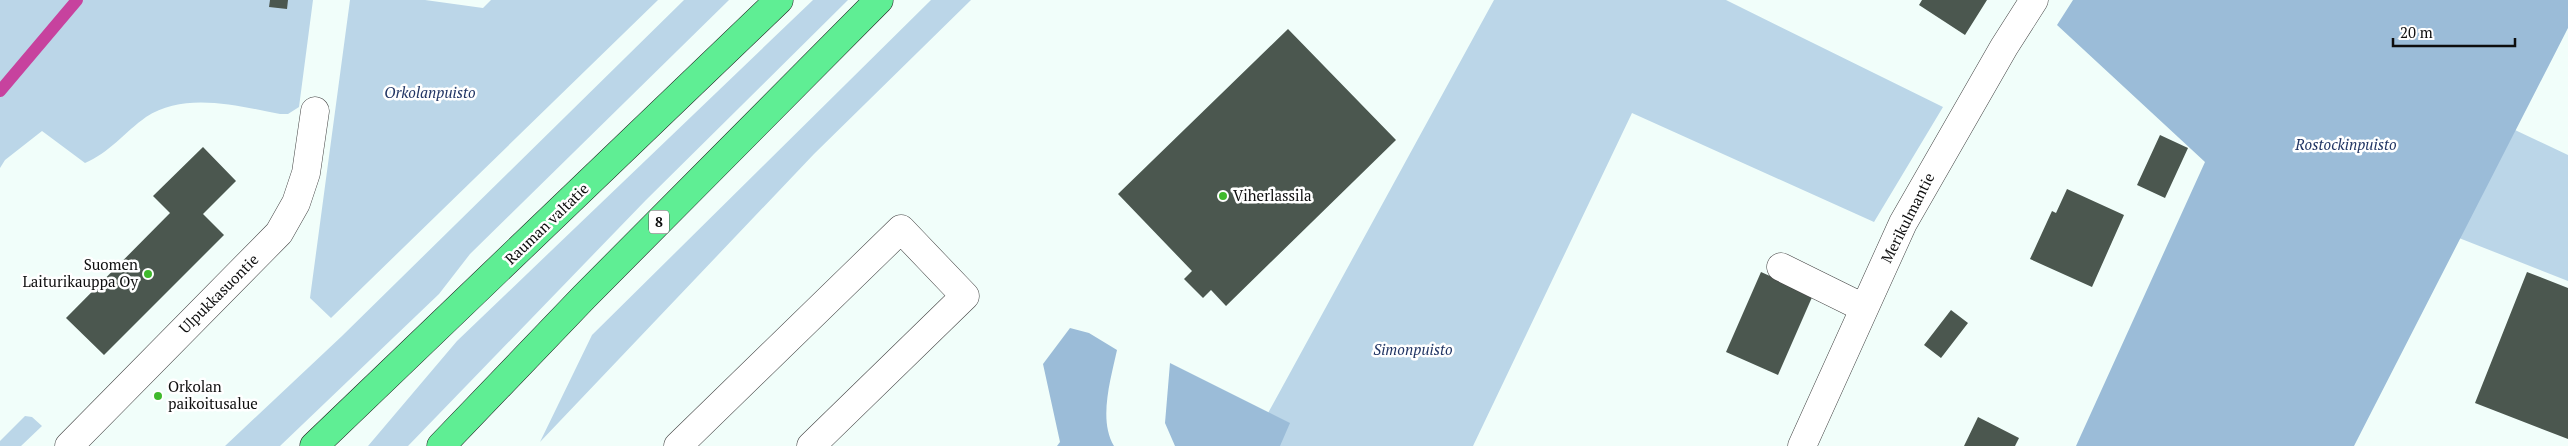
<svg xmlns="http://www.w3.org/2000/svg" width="2568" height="446" font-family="'PT Serif',serif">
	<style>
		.green { fill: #bbd6e8 }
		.forest { fill: #9bbcd8 }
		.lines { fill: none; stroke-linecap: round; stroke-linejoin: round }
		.stream { stroke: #c7429e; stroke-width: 12 }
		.building { fill: #4b574f }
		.minor-casing { stroke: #414141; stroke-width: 29 }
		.highway-casing { stroke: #1f1f1f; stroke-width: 29 }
		.minor { stroke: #fff; stroke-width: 28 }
		.highway { stroke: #5fee94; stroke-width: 28 }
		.poi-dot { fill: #3fb92c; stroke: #fff; stroke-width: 2 }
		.labels { text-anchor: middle; stroke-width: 5; stroke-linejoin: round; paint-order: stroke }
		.shield { fill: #fff; stroke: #565656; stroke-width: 1 }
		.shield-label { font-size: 14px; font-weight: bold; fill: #0e0e0e }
		.park-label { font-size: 15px; font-style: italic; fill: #213564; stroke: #fff }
		.poi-label { font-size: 15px; fill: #0e0e0e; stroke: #fff; text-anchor: start }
		.street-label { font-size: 15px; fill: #0e0e0e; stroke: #fff }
	</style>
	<rect width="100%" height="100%" fill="#f1fefa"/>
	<path class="green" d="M 0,0 L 313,0 L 299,107 L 288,114 L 280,114 C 238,106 185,91 146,117 C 125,132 109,153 85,163 L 42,131 L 5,160 L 0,168 Z
		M 350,0 L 425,0 L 483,8 L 491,0 L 658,0 L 331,318 L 310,298 Z
		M 684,0 L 729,0 L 470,254 L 439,294 L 280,446 L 225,446 L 342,336 Z
		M 813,0 L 848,0 L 646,200 L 408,446 L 368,446 L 457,341 Z
		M 931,0 L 971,0 L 814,154 L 540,442 L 592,335 Z
		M 1494,0 L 1726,0 L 1943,107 L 1874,222 L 1632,113 L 1473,446 L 1250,446 Z
		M 2515,130 L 2568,155 L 2568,281 L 2459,238 Z
		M 25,416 L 32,417 L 42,426 L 21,446 L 0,446 L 0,441 Z"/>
	<path class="forest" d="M 2073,0 L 2568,0 L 2568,28 L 2354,446 L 2076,446 L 2205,162 L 2057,25 Z
		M 1070,328 L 1089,333 L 1117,350 C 1111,378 1098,420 1114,446 L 1057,446 L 1060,442 L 1043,364 Z
		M 1170,363 L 1290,423 L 1280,446 L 1175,446 L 1165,423 Z"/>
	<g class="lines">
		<path class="stream" d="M 0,91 L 77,0"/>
	</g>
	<path class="building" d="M 270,0 L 288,0 L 287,9 L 269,7 Z
		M 1922,0 L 1987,0 L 1965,35 L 1919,5 Z
		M 1288,29 L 1396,140 L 1226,306 L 1211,290 L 1203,298 L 1184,279 L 1192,271 L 1118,194 Z
		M 2160,135 L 2188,148 L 2165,198 L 2137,185 Z
		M 203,147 L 236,181 L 203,214 L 224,235 L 104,355 L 66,318 L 170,213 L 153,196 Z
		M 2067,189 L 2124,215 L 2092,287 L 2030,259 L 2052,211 L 2056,213 Z
		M 1761,272 L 1813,295 L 1778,375 L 1726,352 Z
		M 2527,272 L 2568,288 L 2568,439 L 2475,403 Z
		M 1951,310 L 1968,323 L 1941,358 L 1924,345 Z
		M 1978,417 L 2019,438 L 2015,446 L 1964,446 Z"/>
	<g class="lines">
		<defs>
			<path id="minor" d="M 1781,267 L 1864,308
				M 69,446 L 279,233 L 296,203 L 306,173 L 315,111
				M 678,446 L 901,229 L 965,296 L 811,446
				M 1802,446 L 1903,223 L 2004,47 L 2034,0"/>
			<path id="highway" d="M 314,446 L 779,0
				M 441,446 L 584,297 L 879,0"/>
		</defs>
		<use href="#minor" class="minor-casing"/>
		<use href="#highway" class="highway-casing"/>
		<use href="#minor" class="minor"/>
		<use href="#highway" class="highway"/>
	</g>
	<g class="poi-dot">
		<circle cx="1223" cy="196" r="5"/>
		<circle cx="148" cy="274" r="5"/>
		<circle cx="158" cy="396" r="5"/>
	</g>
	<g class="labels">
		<rect class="shield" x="649" y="210.5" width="20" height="23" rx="4"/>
		<g class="shield-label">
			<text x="659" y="227">8</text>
		</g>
		<g class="park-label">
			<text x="430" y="98">Orkolanpuisto</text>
			<text x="2346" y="150">Rostockinpuisto</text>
			<text x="1413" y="355">Simonpuisto</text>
		</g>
		<g class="poi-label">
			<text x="1233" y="201">Viherlassila</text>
			<text x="138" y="270" text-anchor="end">Suomen<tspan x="138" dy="17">Laiturikauppa Oy</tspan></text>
			<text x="168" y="392">Orkolan<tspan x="168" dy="17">paikoitusalue</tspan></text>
		</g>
		<g class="street-label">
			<text transform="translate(1908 218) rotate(-63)" y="5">Merikulmantie</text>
			<text transform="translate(547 224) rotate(-44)" y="5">Rauman valtatie</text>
			<text transform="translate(219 294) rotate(-45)" y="5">Ulpukkasuontie</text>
		</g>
	</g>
	<path d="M2393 38v8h122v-8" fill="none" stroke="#0e0e0e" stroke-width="2.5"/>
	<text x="2400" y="38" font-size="15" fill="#0e0e0e" stroke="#ffffff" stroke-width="4" paint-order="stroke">20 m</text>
</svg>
